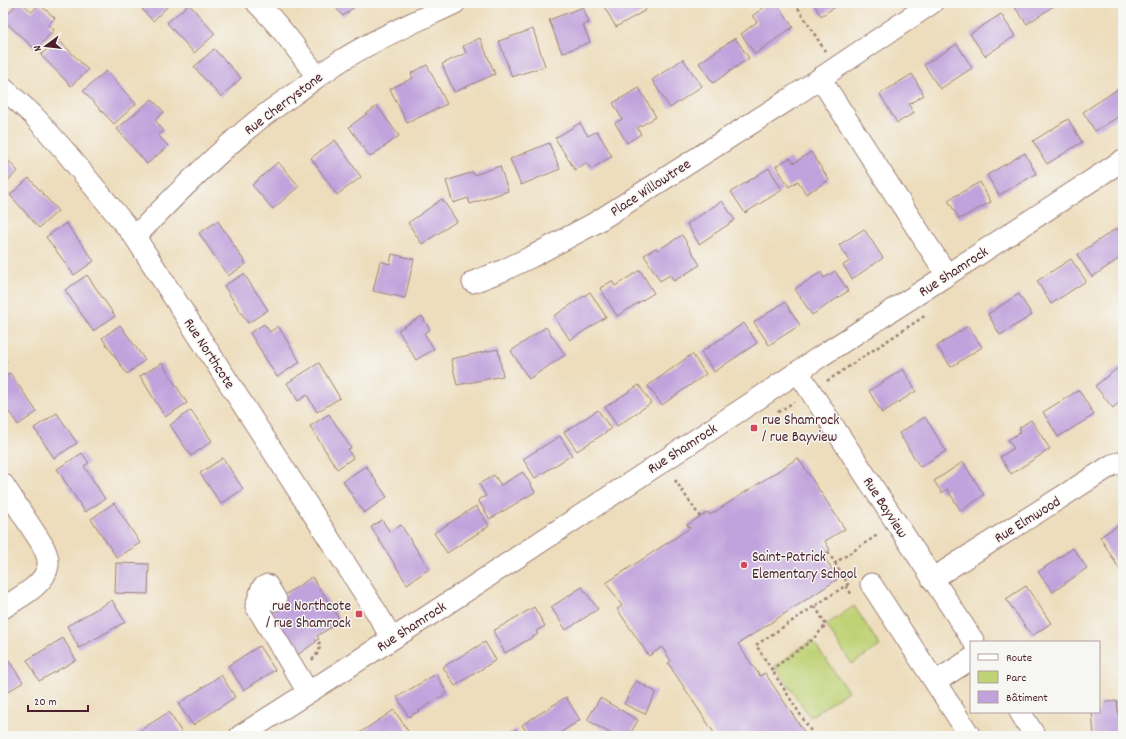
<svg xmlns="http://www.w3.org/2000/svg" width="1126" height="739" font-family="Dekko,sans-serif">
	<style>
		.green { fill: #bfd275; stroke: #847850 }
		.building { fill: #c0a2dc }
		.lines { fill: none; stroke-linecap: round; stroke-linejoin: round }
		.minor-casing { stroke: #9c7e74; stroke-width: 23 }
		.path { stroke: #9c7e74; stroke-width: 2.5; stroke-dasharray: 3 3; stroke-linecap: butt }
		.minor { stroke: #fff; stroke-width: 21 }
		.poi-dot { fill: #d1495b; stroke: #f6f6f2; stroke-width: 1.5 }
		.labels { text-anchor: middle; stroke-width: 3; stroke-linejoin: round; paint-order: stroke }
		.street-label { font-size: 15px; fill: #4a1f2b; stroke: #f6f6f2 }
		.poi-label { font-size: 15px; fill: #4a1f2b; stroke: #f6f6f2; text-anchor: start }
	</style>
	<rect width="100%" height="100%" fill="#f6f6f2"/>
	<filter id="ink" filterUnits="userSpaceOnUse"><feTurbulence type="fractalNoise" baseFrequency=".025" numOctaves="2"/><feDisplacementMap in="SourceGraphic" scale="8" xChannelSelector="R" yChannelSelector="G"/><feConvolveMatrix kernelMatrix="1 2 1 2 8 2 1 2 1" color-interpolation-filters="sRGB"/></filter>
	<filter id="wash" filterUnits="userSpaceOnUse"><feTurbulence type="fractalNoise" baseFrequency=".012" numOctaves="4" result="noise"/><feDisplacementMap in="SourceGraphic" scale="16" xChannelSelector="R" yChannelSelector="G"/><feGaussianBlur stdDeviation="0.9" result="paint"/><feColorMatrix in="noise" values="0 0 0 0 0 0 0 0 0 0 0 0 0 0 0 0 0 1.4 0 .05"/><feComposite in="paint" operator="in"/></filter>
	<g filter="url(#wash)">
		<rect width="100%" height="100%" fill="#edddbc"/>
		<path class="green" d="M 854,606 L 880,646 L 852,664 L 826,625 Z
			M 812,640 L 848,691 L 810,717 L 775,666 Z"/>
		<g id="blocks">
			<path class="building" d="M 17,3 L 22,3 L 32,12 L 39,4 L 55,18 L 48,25 L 54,30 L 36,50 L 3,20 Z
				M 149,3 L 171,3 L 153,21 L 142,9 Z
				M 332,3 L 359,3 L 343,16 Z
				M 602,3 L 642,3 L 646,10 L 616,27 Z
				M 770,3 L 776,3 L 793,27 L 755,54 L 741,34 L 757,22 L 752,16 Z
				M 813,3 L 841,3 L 821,16 Z
				M 1015,3 L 1058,3 L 1027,24 L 1013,5 Z
				M 189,4 L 215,34 L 194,53 L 167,23 Z
				M 583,7 L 589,23 L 583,25 L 590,42 L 562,53 L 549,20 Z
				M 1001,14 L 1015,36 L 985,56 L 970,34 Z
				M 533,29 L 545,66 L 512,77 L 499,41 Z
				M 480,38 L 495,74 L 454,92 L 442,64 L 466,53 L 463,46 Z
				M 735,38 L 749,58 L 713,83 L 699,63 Z
				M 58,39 L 88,70 L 71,86 L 41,55 Z
				M 957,44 L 972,68 L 940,89 L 924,65 Z
				M 214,49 L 241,78 L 221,97 L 194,67 Z
				M 683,59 L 702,86 L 670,108 L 652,80 Z
				M 427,65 L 447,104 L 407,123 L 390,89 L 413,78 L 411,73 Z
				M 106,71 L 136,104 L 114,124 L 83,91 Z
				M 912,74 L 924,95 L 909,104 L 914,113 L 897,123 L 880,94 Z
				M 1121,87 L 1123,91 L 1123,114 L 1095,131 L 1083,112 Z
				M 639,88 L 656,117 L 637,128 L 641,134 L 627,143 L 615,123 L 622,119 L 613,103 Z
				M 152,99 L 164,112 L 155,120 L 164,131 L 158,135 L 168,146 L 147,164 L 117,129 Z
				M 377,106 L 399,136 L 370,157 L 349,127 Z
				M 1068,119 L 1082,142 L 1047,164 L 1033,141 Z
				M 580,123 L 588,136 L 597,131 L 612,156 L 591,169 L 586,163 L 575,170 L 555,138 Z
				M 335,140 L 361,177 L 337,195 L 311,158 Z
				M 549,143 L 560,169 L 521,185 L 510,159 Z
				M 811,152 L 829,180 L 806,194 L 798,181 L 789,187 L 776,166 L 790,158 L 794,163 Z
				M 1025,153 L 1036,174 L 999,195 L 987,175 Z
				M 3,155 L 18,171 L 3,185 Z
				M 278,162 L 299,186 L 273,209 L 252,185 Z
				M 500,166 L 508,191 L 470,204 L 468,198 L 453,203 L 446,181 L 473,172 L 474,175 Z
				M 769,168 L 782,190 L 745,213 L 731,192 Z
				M 29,178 L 58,211 L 39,228 L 10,195 Z
				M 980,182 L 991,202 L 959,219 L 948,200 Z
				M 442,199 L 457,221 L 422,244 L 408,223 Z
				M 722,201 L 735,220 L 699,244 L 687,224 Z
				M 218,221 L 246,264 L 228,276 L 199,233 Z
				M 66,223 L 94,261 L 74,275 L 46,237 Z
				M 1117,228 L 1123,237 L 1123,256 L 1092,277 L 1077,255 Z
				M 864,229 L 883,258 L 852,279 L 843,265 L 850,261 L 839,245 Z
				M 682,235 L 700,265 L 674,281 L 670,275 L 660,281 L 644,255 L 656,248 L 658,250 Z
				M 392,254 L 414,259 L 405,298 L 373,291 L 380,261 L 390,264 Z
				M 1071,259 L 1086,281 L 1051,304 L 1037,281 Z
				M 640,270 L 654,293 L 617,316 L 600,288 L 612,281 L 615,286 Z
				M 835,271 L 848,291 L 812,315 L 795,289 L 821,272 L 824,278 Z
				M 244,274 L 268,310 L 248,323 L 224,286 Z
				M 87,275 L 115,316 L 93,331 L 65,290 Z
				M 590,292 L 606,317 L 570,340 L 554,316 Z
				M 1019,294 L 1032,315 L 1000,335 L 988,314 Z
				M 785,302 L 800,325 L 769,345 L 754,322 Z
				M 422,316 L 430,330 L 424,333 L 434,349 L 416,360 L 398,330 Z
				M 744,323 L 757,343 L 714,372 L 701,352 Z
				M 264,324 L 270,332 L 278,326 L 300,362 L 277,377 L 250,333 Z
				M 120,325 L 145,360 L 127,374 L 102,338 Z
				M 968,326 L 982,347 L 951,367 L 937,346 Z
				M 546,327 L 565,355 L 529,379 L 511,351 Z
				M 498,349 L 503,376 L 457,385 L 451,359 Z
				M 692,354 L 706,374 L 662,405 L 648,386 Z
				M 3,356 L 7,362 L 3,365 Z
				M 162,363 L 187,403 L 165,417 L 140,376 Z
				M 319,363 L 340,398 L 317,412 L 307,395 L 298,401 L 287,383 Z
				M 1123,364 L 1123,399 L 1113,408 L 1095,386 Z
				M 903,369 L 916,391 L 882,413 L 869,391 Z
				M 10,373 L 37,412 L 18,425 L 3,403 L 3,378 Z
				M 639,385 L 651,403 L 617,426 L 605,407 Z
				M 1079,390 L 1094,415 L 1058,437 L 1043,412 Z
				M 191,410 L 212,441 L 191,456 L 170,425 Z
				M 598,410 L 611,429 L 577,451 L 564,432 Z
				M 57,413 L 77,443 L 54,458 L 34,428 Z
				M 329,414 L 351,448 L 348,450 L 353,458 L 337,469 L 310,426 Z
				M 925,417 L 946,451 L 920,467 L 899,433 Z
				M 1031,420 L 1050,449 L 1011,474 L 1000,457 L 1014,448 L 1008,440 L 1021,432 L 1019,428 Z
				M 560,436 L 572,455 L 535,478 L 523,459 Z
				M 82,453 L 89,463 L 84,466 L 105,499 L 85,512 L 57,469 Z
				M 223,458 L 243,489 L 221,504 L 200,473 Z
				M 798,458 L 845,529 L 825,541 L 830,550 L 823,555 L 838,579 L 738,644 L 760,676 L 765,673 L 807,736 L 716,736 L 668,663 L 671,661 L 662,647 L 649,656 L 617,609 L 622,606 L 606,583 L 690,528 L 687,525 L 708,512 L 710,515 Z
				M 963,462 L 984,495 L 961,511 L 947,489 L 942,493 L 934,481 Z
				M 366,466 L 387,497 L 364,513 L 343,481 Z
				M 523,472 L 535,492 L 490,519 L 478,500 L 486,496 L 479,484 L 494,475 L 501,485 Z
				M 114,503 L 140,543 L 117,558 L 91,519 Z
				M 476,506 L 489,526 L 447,553 L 434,533 Z
				M 382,520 L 390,532 L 401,525 L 429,569 L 407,584 L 371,527 Z
				M 1119,525 L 1123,531 L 1123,575 L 1100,537 Z
				M 1073,548 L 1087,568 L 1053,592 L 1038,572 Z
				M 116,563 L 149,564 L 148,594 L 115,593 Z
				M 312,577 L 341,621 L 317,636 L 319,639 L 315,641 L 316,642 L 296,656 L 265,608 Z
				M 1026,586 L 1051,623 L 1032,636 L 1006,599 Z
				M 582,587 L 598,609 L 566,630 L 551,607 Z
				M 112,600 L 125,622 L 79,648 L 67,626 Z
				M 534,607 L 545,626 L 536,631 L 538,634 L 505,653 L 493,631 Z
				M 63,638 L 76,660 L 39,681 L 27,660 Z
				M 485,642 L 496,660 L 455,686 L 443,667 Z
				M 259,646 L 275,670 L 244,690 L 228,666 Z
				M 9,661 L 23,682 L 3,695 L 3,665 Z
				M 436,674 L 447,693 L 409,717 L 397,697 Z
				M 221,675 L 235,697 L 193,725 L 178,704 Z
				M 636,681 L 656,692 L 645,714 L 624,704 Z
				M 566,697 L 580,720 L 555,736 L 529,736 L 522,725 Z
				M 600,698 L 638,720 L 629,736 L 615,736 L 587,720 Z
				M 1117,701 L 1121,736 L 1094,736 L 1092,712 L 1099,712 L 1099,703 Z
				M 394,710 L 408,731 L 400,736 L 355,736 Z
				M 169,712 L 182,733 L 177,736 L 131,736 Z
				M 516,729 L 520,736 L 505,736 Z"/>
		</g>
	</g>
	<g filter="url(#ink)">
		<use href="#blocks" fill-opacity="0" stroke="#9c7e74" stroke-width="1"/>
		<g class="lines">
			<defs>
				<path id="minor" d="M 257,3 C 280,26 299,51 317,77
					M 820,78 L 947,275
					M 3,88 L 33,115 L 64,150 L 135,237 L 377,613 L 392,639
					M 135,237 C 173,197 215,155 258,120 C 271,110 284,101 297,92 C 312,81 326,70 342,60 C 377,38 417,21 455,3
					M 473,282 L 502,271 L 531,257 L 595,223 L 788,100 L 932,3
					M 798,372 L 974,642
					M 3,484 L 42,544 C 45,550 49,558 48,565 C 46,585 18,598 3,608
					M 932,579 L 1112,465 L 1123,462
					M 871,584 L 935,682 L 971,659
					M 276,600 L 267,585 L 262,588 L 256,606 L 308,692
					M 935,682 L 970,736
					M 1020,712 L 1035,736
					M 240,736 L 425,618 L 759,398 L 821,356 L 924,290 L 1123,160"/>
			</defs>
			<use href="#minor" class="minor-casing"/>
			<path class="path" d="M 795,3 L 825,51
				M 827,381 L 926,315
				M 778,412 L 794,402
				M 675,480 L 700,517
				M 828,552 L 835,563 L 879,534
				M 846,586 L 852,595
				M 312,660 C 318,654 322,648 318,639
				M 771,670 L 812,640 L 826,625 L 815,606
				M 814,736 L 756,645 L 848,584 L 835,563"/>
			<use href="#minor" class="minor"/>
		</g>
	</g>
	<g class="poi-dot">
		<rect x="750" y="424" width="8" height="8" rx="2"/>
		<circle cx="744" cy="565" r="4"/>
		<rect x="355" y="610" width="8" height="8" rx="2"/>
	</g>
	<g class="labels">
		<g class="street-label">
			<text transform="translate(283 103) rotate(-37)" y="5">Rue Cherrystone</text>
			<text transform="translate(650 187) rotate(-33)" y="5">Place Willowtree</text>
			<text transform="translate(953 271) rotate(-33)" y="5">Rue Shamrock</text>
			<text transform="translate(210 353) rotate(57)" y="5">Rue Northcote</text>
			<text transform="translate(682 448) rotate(-33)" y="5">Rue Shamrock</text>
			<text transform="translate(886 507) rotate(57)" y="5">Rue Bayview</text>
			<text transform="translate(1027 519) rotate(-32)" y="5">Rue Elmwood</text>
			<text transform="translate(411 626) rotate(-33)" y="5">Rue Shamrock</text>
		</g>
		<g class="poi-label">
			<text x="762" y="424">rue Shamrock<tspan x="762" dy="17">/ rue Bayview</tspan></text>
			<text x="752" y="561">Saint-Patrick<tspan x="752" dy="17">Elementary School</tspan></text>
			<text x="351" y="610" text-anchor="end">rue Northcote<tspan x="351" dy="17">/ rue Shamrock</tspan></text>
		</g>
	</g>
	<rect width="1126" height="739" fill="none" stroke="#f6f6f2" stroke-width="16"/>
	<rect x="970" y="641" width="130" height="72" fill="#f6f6f2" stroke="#b1a0a2"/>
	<rect x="978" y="654" width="20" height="6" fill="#ffffff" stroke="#b1a0a2"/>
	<text x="1006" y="661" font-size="12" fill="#4a1f2b">Route</text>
	<rect x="978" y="671" width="20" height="12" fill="#bfd275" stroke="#b1a0a2"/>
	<text x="1006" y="681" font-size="12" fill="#4a1f2b">Parc</text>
	<rect x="978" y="691" width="20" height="12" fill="#c0a2dc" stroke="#b1a0a2"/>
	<text x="1006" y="701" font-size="12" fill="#4a1f2b">Bâtiment</text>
	<g transform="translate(46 46) rotate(255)" stroke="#f6f6f2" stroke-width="3" paint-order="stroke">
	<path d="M0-3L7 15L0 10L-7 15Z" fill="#4a1f2b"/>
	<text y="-6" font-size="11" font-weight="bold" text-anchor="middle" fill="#4a1f2b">N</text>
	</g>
	<path d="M28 705v6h60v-6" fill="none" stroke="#4a1f2b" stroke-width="2"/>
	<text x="34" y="705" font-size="12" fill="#4a1f2b" stroke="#f6f6f2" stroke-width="3" paint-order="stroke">20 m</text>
</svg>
